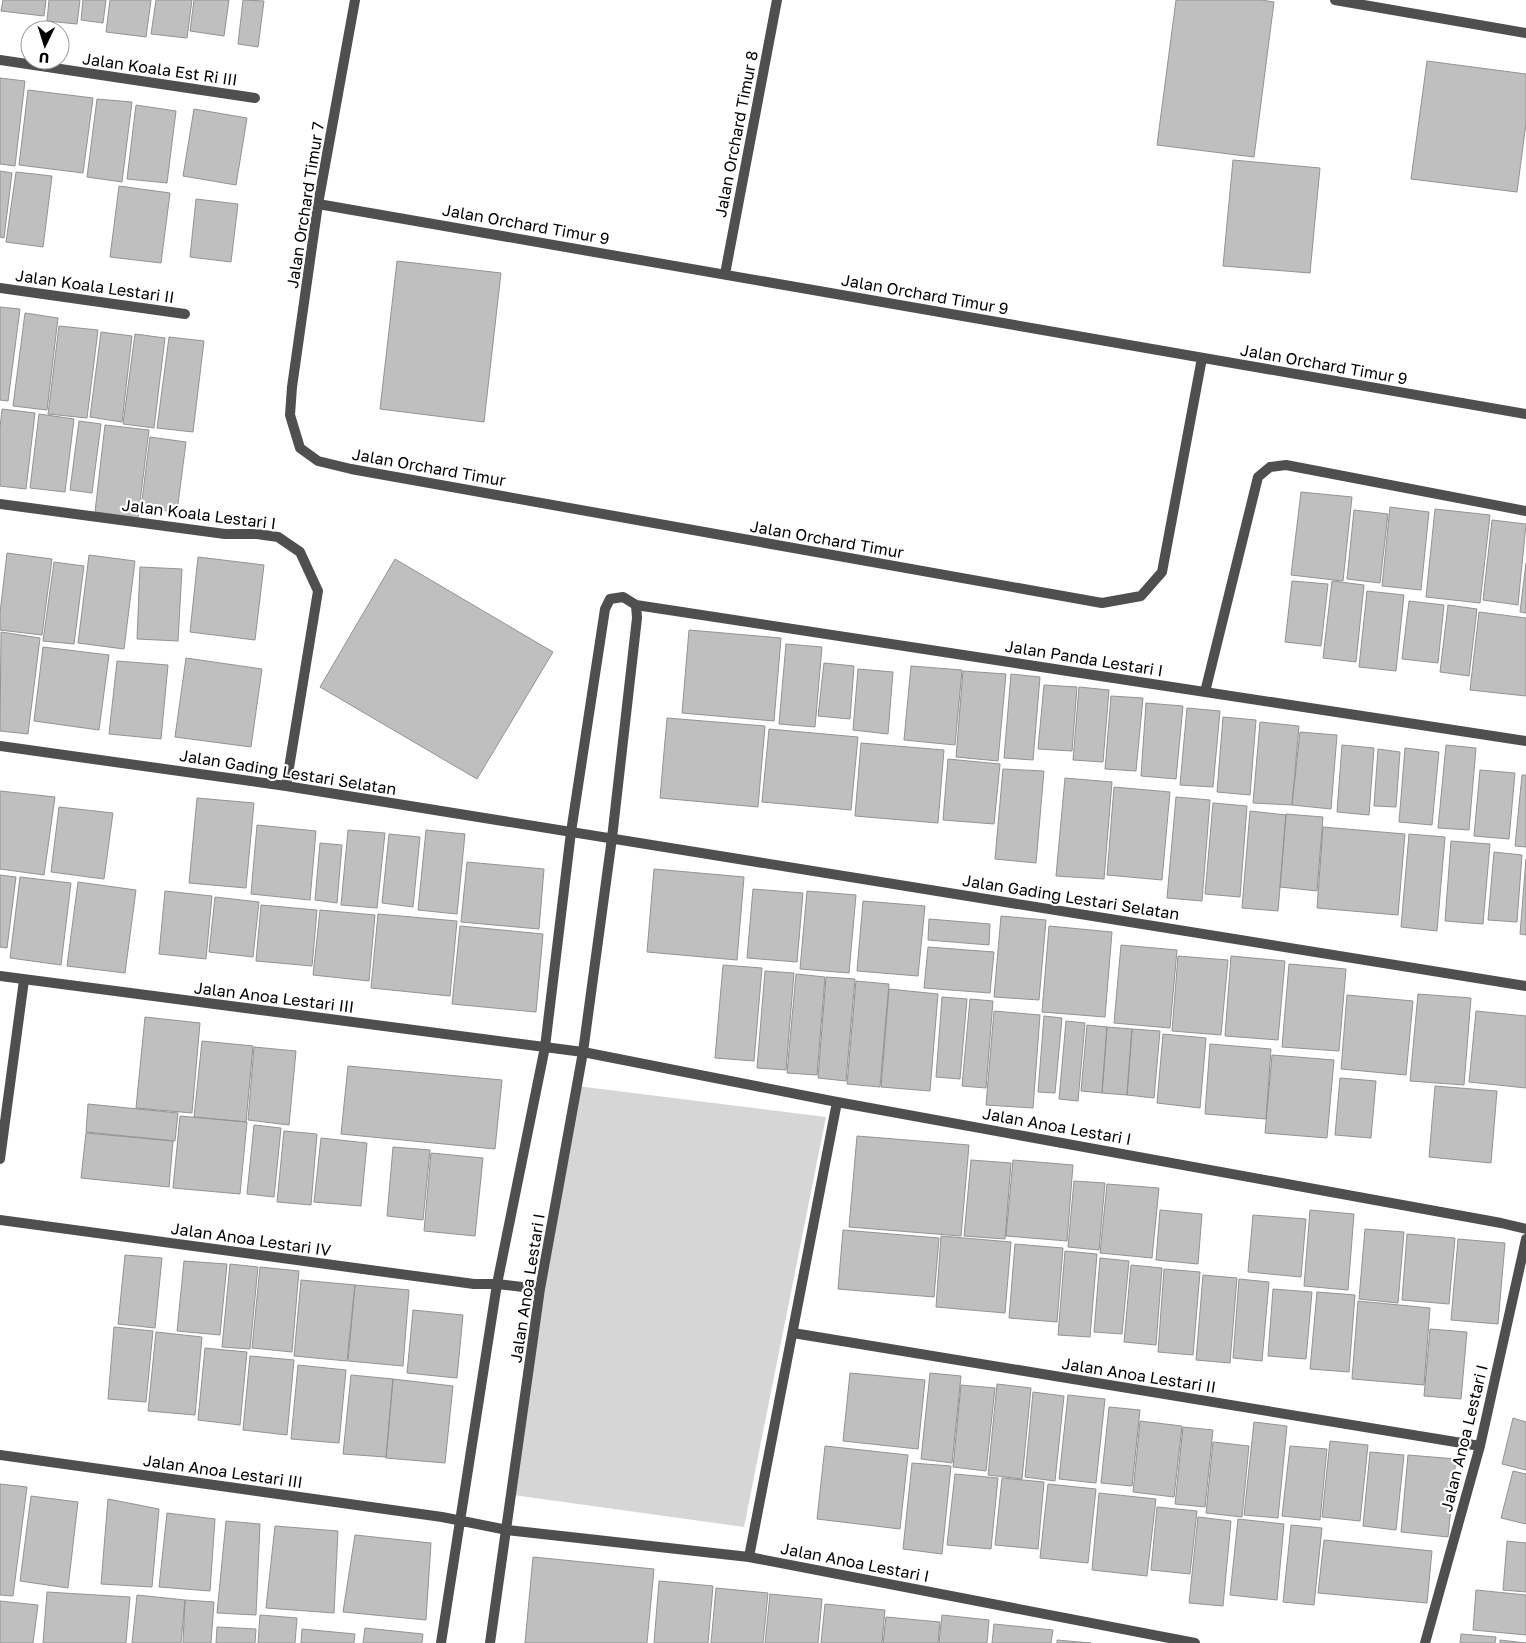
<svg xmlns="http://www.w3.org/2000/svg" width="1526" height="1643" font-family="'Golos Text',sans-serif">
	<style>
		.green { fill: #d6d6d6 }
		.building { fill: #bfbfbf; stroke: #939393 }
		.lines { fill: none; stroke-linecap: round; stroke-linejoin: round }
		.street { stroke: #4f4f4f; stroke-width: 10 }
		.labels { text-anchor: middle; stroke-width: 4.5; stroke-linejoin: round; paint-order: stroke }
		.street-label { font-size: 16px; fill: #000; stroke: #fff }
	</style>
	<rect width="100%" height="100%" fill="#fff"/>
	<path class="green" d="M 577,1086 L 826,1117 L 744,1527 L 513,1495 Z"/>
	<path class="building" d="M 3,0 L 46,0 L 44,16 L 1,11 Z
		M 49,0 L 80,0 L 77,24 L 47,21 Z
		M 83,0 L 106,0 L 103,23 L 81,20 Z
		M 110,0 L 151,0 L 146,37 L 106,32 Z
		M 156,0 L 192,0 L 187,38 L 151,34 Z
		M 194,0 L 229,0 L 224,36 L 190,31 Z
		M 243,0 L 264,1 L 258,47 L 238,44 Z
		M 1176,0 L 1261,0 L 1274,2 L 1254,157 L 1157,145 Z
		M 1427,61 L 1526,74 L 1526,123 L 1517,192 L 1411,179 Z
		M 0,78 L 25,81 L 15,166 L 0,164 Z
		M 28,90 L 93,98 L 83,173 L 19,165 Z
		M 97,99 L 132,102 L 122,182 L 87,177 Z
		M 136,105 L 176,111 L 167,183 L 127,179 Z
		M 194,109 L 247,118 L 236,185 L 183,176 Z
		M 1233,160 L 1320,168 L 1310,273 L 1223,266 Z
		M 0,171 L 12,173 L 4,238 L 0,237 Z
		M 16,172 L 52,176 L 43,247 L 6,242 Z
		M 119,186 L 170,193 L 161,263 L 110,257 Z
		M 196,199 L 238,204 L 231,262 L 190,257 Z
		M 397,261 L 501,273 L 484,422 L 380,409 Z
		M 0,307 L 20,309 L 8,401 L 0,400 Z
		M 25,313 L 58,318 L 47,410 L 13,406 Z
		M 59,326 L 98,330 L 87,418 L 48,414 Z
		M 101,332 L 132,336 L 122,422 L 90,417 Z
		M 135,334 L 165,338 L 154,428 L 123,424 Z
		M 169,337 L 204,341 L 193,432 L 157,428 Z
		M 2,409 L 35,413 L 26,489 L 0,486 L 0,428 Z
		M 39,414 L 74,419 L 65,492 L 30,488 Z
		M 79,421 L 101,424 L 92,493 L 70,490 Z
		M 105,425 L 149,430 L 138,518 L 95,512 Z
		M 150,437 L 186,442 L 177,512 L 141,508 Z
		M 1301,492 L 1352,497 L 1343,581 L 1291,575 Z
		M 1390,507 L 1429,512 L 1421,590 L 1382,586 Z
		M 1435,509 L 1490,515 L 1480,603 L 1426,597 Z
		M 1354,510 L 1388,514 L 1380,583 L 1347,579 Z
		M 1492,520 L 1526,524 L 1518,605 L 1483,600 Z
		M 7,553 L 52,559 L 42,635 L 0,630 L 0,613 Z
		M 89,555 L 135,561 L 124,649 L 78,643 Z
		M 198,557 L 264,565 L 255,640 L 190,632 Z
		M 395,559 L 553,652 L 477,779 L 320,687 Z
		M 54,562 L 84,566 L 74,644 L 43,641 Z
		M 1526,563 L 1526,613 L 1520,612 Z
		M 140,567 L 182,569 L 178,641 L 137,639 Z
		M 1292,581 L 1328,584 L 1321,646 L 1285,642 Z
		M 1332,581 L 1364,585 L 1356,662 L 1323,658 Z
		M 1367,591 L 1404,595 L 1396,671 L 1359,667 Z
		M 1409,601 L 1444,605 L 1438,663 L 1402,659 Z
		M 1448,605 L 1477,609 L 1469,676 L 1440,672 Z
		M 1479,612 L 1526,618 L 1526,696 L 1470,690 Z
		M 689,630 L 781,638 L 774,721 L 682,713 Z
		M 1,632 L 40,638 L 28,734 L 0,731 Z
		M 786,644 L 822,647 L 815,727 L 779,724 Z
		M 43,647 L 109,655 L 99,730 L 34,721 Z
		M 186,658 L 262,669 L 251,747 L 175,737 Z
		M 117,661 L 168,665 L 161,739 L 109,734 Z
		M 824,663 L 854,666 L 850,719 L 818,716 Z
		M 911,666 L 962,670 L 955,745 L 904,740 Z
		M 858,669 L 893,672 L 888,734 L 853,730 Z
		M 963,671 L 1006,674 L 998,761 L 956,757 Z
		M 1011,674 L 1040,677 L 1033,760 L 1004,758 Z
		M 1044,685 L 1077,687 L 1072,751 L 1038,749 Z
		M 1079,687 L 1109,690 L 1103,762 L 1073,760 Z
		M 1111,696 L 1143,698 L 1136,771 L 1105,769 Z
		M 1146,703 L 1183,706 L 1176,779 L 1141,776 Z
		M 1187,708 L 1220,711 L 1213,787 L 1180,785 Z
		M 1223,717 L 1256,720 L 1250,795 L 1217,792 Z
		M 667,718 L 765,726 L 758,807 L 660,798 Z
		M 1260,722 L 1299,726 L 1292,805 L 1253,803 Z
		M 769,729 L 858,737 L 851,810 L 762,802 Z
		M 1300,732 L 1337,735 L 1331,809 L 1292,805 Z
		M 861,743 L 944,750 L 938,823 L 855,816 Z
		M 1342,745 L 1374,748 L 1369,815 L 1337,812 Z
		M 1446,745 L 1476,748 L 1469,830 L 1438,828 Z
		M 1405,748 L 1439,752 L 1432,825 L 1399,822 Z
		M 1378,749 L 1400,752 L 1396,807 L 1374,806 Z
		M 948,759 L 1000,764 L 994,824 L 943,820 Z
		M 1003,769 L 1044,771 L 1036,863 L 995,859 Z
		M 1480,770 L 1515,773 L 1509,839 L 1474,836 Z
		M 1522,775 L 1526,775 L 1526,847 L 1515,846 Z
		M 1065,778 L 1112,782 L 1104,879 L 1056,876 Z
		M 1114,787 L 1170,792 L 1162,880 L 1107,875 Z
		M 0,791 L 55,797 L 44,875 L 0,869 Z
		M 1176,797 L 1210,800 L 1202,901 L 1167,898 Z
		M 197,798 L 254,803 L 246,888 L 189,883 Z
		M 1213,803 L 1247,806 L 1240,897 L 1205,894 Z
		M 59,807 L 113,813 L 104,879 L 51,872 Z
		M 1250,811 L 1286,815 L 1278,911 L 1242,908 Z
		M 1286,814 L 1323,817 L 1317,891 L 1280,887 Z
		M 257,825 L 316,831 L 310,900 L 251,894 Z
		M 1323,827 L 1405,834 L 1398,915 L 1317,908 Z
		M 348,830 L 385,833 L 377,908 L 341,905 Z
		M 426,830 L 465,834 L 457,914 L 418,910 Z
		M 389,834 L 420,837 L 413,907 L 382,903 Z
		M 1409,834 L 1445,837 L 1437,931 L 1401,927 Z
		M 1451,841 L 1490,844 L 1483,924 L 1445,921 Z
		M 320,843 L 342,845 L 337,903 L 315,900 Z
		M 1494,852 L 1522,855 L 1517,922 L 1488,920 Z
		M 1526,859 L 1526,935 L 1520,934 Z
		M 467,862 L 544,869 L 539,929 L 461,922 Z
		M 654,869 L 744,877 L 737,960 L 647,952 Z
		M 0,875 L 16,877 L 7,948 L 0,947 Z
		M 20,877 L 71,883 L 61,965 L 10,958 Z
		M 78,882 L 136,890 L 125,973 L 67,966 Z
		M 753,889 L 803,893 L 797,962 L 747,958 Z
		M 165,891 L 212,896 L 206,959 L 159,954 Z
		M 807,891 L 856,895 L 849,973 L 800,969 Z
		M 215,897 L 259,902 L 253,957 L 209,952 Z
		M 863,901 L 925,906 L 918,976 L 857,971 Z
		M 261,905 L 317,910 L 312,966 L 256,961 Z
		M 320,910 L 375,915 L 369,981 L 313,975 Z
		M 378,914 L 457,921 L 450,996 L 371,988 Z
		M 1001,916 L 1046,920 L 1039,1000 L 994,997 Z
		M 929,919 L 990,924 L 989,945 L 928,940 Z
		M 460,926 L 543,934 L 536,1012 L 452,1004 Z
		M 1049,926 L 1112,932 L 1105,1017 L 1042,1012 Z
		M 1121,945 L 1177,950 L 1170,1028 L 1114,1023 Z
		M 928,947 L 994,952 L 990,993 L 924,988 Z
		M 1178,956 L 1228,960 L 1221,1035 L 1172,1031 Z
		M 1231,956 L 1285,961 L 1278,1040 L 1225,1036 Z
		M 1289,964 L 1346,969 L 1339,1051 L 1282,1047 Z
		M 723,965 L 762,968 L 754,1061 L 715,1058 Z
		M 765,971 L 794,973 L 786,1070 L 757,1068 Z
		M 796,974 L 825,977 L 817,1075 L 787,1073 Z
		M 826,977 L 855,979 L 846,1081 L 818,1078 Z
		M 856,981 L 889,984 L 880,1087 L 847,1084 Z
		M 889,989 L 938,994 L 930,1091 L 881,1087 Z
		M 1418,994 L 1471,998 L 1464,1085 L 1410,1081 Z
		M 1347,995 L 1413,1001 L 1406,1075 L 1341,1069 Z
		M 942,997 L 967,999 L 960,1079 L 936,1077 Z
		M 970,999 L 993,1001 L 986,1088 L 962,1086 Z
		M 994,1011 L 1040,1015 L 1033,1108 L 986,1105 Z
		M 1476,1011 L 1526,1016 L 1526,1088 L 1469,1082 Z
		M 1044,1016 L 1062,1018 L 1055,1093 L 1038,1092 Z
		M 145,1017 L 200,1023 L 192,1113 L 136,1108 Z
		M 1066,1021 L 1085,1023 L 1078,1101 L 1059,1099 Z
		M 1087,1025 L 1107,1027 L 1102,1093 L 1081,1091 Z
		M 1107,1027 L 1132,1029 L 1127,1095 L 1102,1093 Z
		M 1132,1029 L 1160,1031 L 1154,1098 L 1127,1095 Z
		M 1163,1034 L 1206,1038 L 1200,1108 L 1157,1103 Z
		M 202,1041 L 253,1046 L 246,1122 L 194,1117 Z
		M 1210,1044 L 1271,1049 L 1266,1119 L 1205,1114 Z
		M 254,1047 L 296,1051 L 289,1125 L 248,1120 Z
		M 1272,1055 L 1334,1060 L 1327,1138 L 1265,1133 Z
		M 348,1066 L 502,1080 L 495,1149 L 341,1134 Z
		M 1340,1078 L 1376,1081 L 1371,1138 L 1335,1135 Z
		M 1435,1086 L 1497,1091 L 1491,1163 L 1429,1157 Z
		M 88,1104 L 178,1113 L 175,1141 L 86,1132 Z
		M 180,1116 L 247,1122 L 240,1194 L 173,1188 Z
		M 254,1125 L 281,1128 L 274,1197 L 247,1194 Z
		M 284,1131 L 317,1134 L 311,1205 L 277,1202 Z
		M 86,1133 L 173,1141 L 169,1187 L 81,1178 Z
		M 857,1136 L 969,1145 L 961,1236 L 849,1227 Z
		M 321,1138 L 367,1143 L 361,1206 L 314,1202 Z
		M 393,1147 L 430,1150 L 423,1220 L 387,1216 Z
		M 431,1153 L 483,1158 L 475,1236 L 424,1231 Z
		M 971,1160 L 1011,1163 L 1005,1239 L 964,1236 Z
		M 1013,1160 L 1073,1165 L 1067,1241 L 1006,1236 Z
		M 1074,1181 L 1105,1183 L 1099,1250 L 1068,1247 Z
		M 1107,1184 L 1159,1188 L 1152,1258 L 1100,1253 Z
		M 1160,1210 L 1202,1214 L 1198,1264 L 1156,1260 Z
		M 1310,1210 L 1354,1214 L 1348,1290 L 1304,1286 Z
		M 1253,1215 L 1306,1219 L 1301,1277 L 1248,1272 Z
		M 1365,1229 L 1404,1232 L 1398,1303 L 1359,1299 Z
		M 843,1230 L 939,1238 L 934,1297 L 838,1289 Z
		M 1407,1234 L 1455,1238 L 1449,1304 L 1402,1300 Z
		M 941,1236 L 1011,1242 L 1005,1313 L 936,1307 Z
		M 1458,1239 L 1505,1243 L 1498,1324 L 1451,1320 Z
		M 1015,1244 L 1063,1248 L 1057,1322 L 1009,1318 Z
		M 1065,1251 L 1097,1254 L 1090,1337 L 1058,1335 Z
		M 125,1255 L 162,1258 L 155,1328 L 118,1324 Z
		M 1100,1258 L 1129,1261 L 1122,1334 L 1094,1332 Z
		M 184,1261 L 227,1264 L 220,1335 L 177,1331 Z
		M 230,1264 L 258,1267 L 250,1349 L 222,1347 Z
		M 1131,1265 L 1162,1268 L 1156,1345 L 1124,1342 Z
		M 260,1267 L 299,1271 L 292,1352 L 252,1348 Z
		M 1164,1269 L 1200,1272 L 1193,1355 L 1158,1352 Z
		M 1203,1275 L 1237,1278 L 1230,1363 L 1196,1360 Z
		M 1239,1279 L 1269,1282 L 1262,1361 L 1233,1358 Z
		M 301,1280 L 355,1285 L 347,1361 L 294,1356 Z
		M 355,1285 L 409,1290 L 403,1366 L 348,1361 Z
		M 1273,1289 L 1312,1292 L 1306,1359 L 1268,1356 Z
		M 1317,1292 L 1355,1295 L 1349,1372 L 1310,1369 Z
		M 1358,1301 L 1430,1308 L 1424,1385 L 1352,1379 Z
		M 413,1310 L 463,1315 L 457,1378 L 407,1373 Z
		M 114,1327 L 153,1331 L 146,1402 L 108,1399 Z
		M 1430,1329 L 1467,1332 L 1461,1399 L 1424,1396 Z
		M 156,1332 L 202,1337 L 195,1415 L 148,1411 Z
		M 205,1348 L 247,1352 L 240,1425 L 198,1420 Z
		M 250,1356 L 294,1360 L 287,1435 L 243,1430 Z
		M 298,1365 L 346,1370 L 339,1443 L 291,1439 Z
		M 850,1373 L 925,1380 L 918,1449 L 843,1441 Z
		M 930,1373 L 961,1376 L 952,1463 L 921,1459 Z
		M 351,1375 L 393,1379 L 386,1457 L 343,1454 Z
		M 393,1379 L 453,1386 L 445,1463 L 386,1458 Z
		M 997,1384 L 1031,1388 L 1022,1479 L 988,1475 Z
		M 961,1385 L 995,1388 L 986,1471 L 953,1467 Z
		M 1033,1392 L 1064,1396 L 1055,1481 L 1025,1477 Z
		M 1068,1395 L 1105,1399 L 1096,1483 L 1059,1479 Z
		M 1109,1407 L 1140,1410 L 1132,1486 L 1101,1483 Z
		M 1513,1418 L 1526,1422 L 1526,1470 L 1502,1464 Z
		M 1140,1421 L 1182,1426 L 1174,1497 L 1133,1492 Z
		M 1254,1422 L 1287,1426 L 1278,1518 L 1244,1515 Z
		M 1183,1427 L 1213,1430 L 1205,1507 L 1175,1504 Z
		M 1330,1441 L 1368,1445 L 1360,1521 L 1322,1517 Z
		M 1213,1442 L 1249,1446 L 1242,1517 L 1206,1513 Z
		M 825,1446 L 908,1455 L 900,1529 L 817,1519 Z
		M 1290,1446 L 1327,1449 L 1320,1520 L 1282,1516 Z
		M 1370,1452 L 1404,1455 L 1396,1530 L 1363,1526 Z
		M 1408,1455 L 1456,1459 L 1448,1537 L 1401,1532 Z
		M 912,1463 L 951,1466 L 942,1554 L 903,1549 Z
		M 1513,1471 L 1526,1474 L 1526,1524 L 1501,1518 Z
		M 955,1474 L 998,1478 L 991,1549 L 947,1545 Z
		M 1002,1478 L 1044,1482 L 1038,1549 L 995,1545 Z
		M 0,1484 L 27,1487 L 13,1596 L 0,1595 Z
		M 1048,1484 L 1096,1489 L 1088,1563 L 1040,1558 Z
		M 1099,1493 L 1156,1499 L 1147,1576 L 1092,1570 Z
		M 31,1496 L 78,1502 L 68,1588 L 20,1581 Z
		M 108,1499 L 159,1509 L 152,1587 L 101,1584 Z
		M 1157,1507 L 1197,1511 L 1190,1574 L 1151,1570 Z
		M 167,1513 L 215,1519 L 210,1591 L 159,1587 Z
		M 1198,1517 L 1231,1521 L 1223,1606 L 1189,1603 Z
		M 1238,1519 L 1284,1524 L 1277,1600 L 1230,1595 Z
		M 226,1521 L 260,1524 L 256,1615 L 217,1613 Z
		M 1291,1525 L 1322,1528 L 1314,1605 L 1283,1602 Z
		M 275,1526 L 338,1531 L 334,1613 L 266,1608 Z
		M 355,1535 L 431,1543 L 426,1620 L 343,1612 Z
		M 1324,1540 L 1432,1551 L 1427,1603 L 1318,1593 Z
		M 1507,1541 L 1526,1543 L 1526,1592 L 1503,1590 Z
		M 533,1557 L 654,1569 L 647,1643 L 525,1643 Z
		M 659,1581 L 713,1586 L 708,1643 L 654,1643 Z
		M 716,1588 L 768,1593 L 763,1643 L 711,1643 Z
		M 1476,1590 L 1526,1595 L 1526,1635 L 1473,1630 Z
		M 47,1592 L 130,1597 L 126,1643 L 43,1643 Z
		M 770,1594 L 822,1599 L 818,1643 L 765,1643 Z
		M 137,1595 L 185,1600 L 181,1643 L 132,1643 Z
		M 185,1600 L 214,1602 L 211,1643 L 183,1643 Z
		M 0,1601 L 38,1605 L 33,1643 L 0,1643 Z
		M 825,1604 L 885,1610 L 882,1643 L 821,1643 Z
		M 260,1615 L 297,1618 L 295,1643 L 258,1643 Z
		M 942,1615 L 989,1620 L 987,1643 L 939,1643 Z
		M 886,1617 L 940,1622 L 938,1643 L 883,1643 Z
		M 994,1624 L 1053,1630 L 1051,1643 L 992,1643 Z
		M 217,1627 L 256,1629 L 255,1643 L 216,1643 Z
		M 365,1628 L 423,1634 L 422,1643 L 363,1643 Z
		M 302,1629 L 355,1634 L 354,1643 L 301,1643 Z
		M 1461,1634 L 1496,1637 L 1495,1643 L 1460,1643 Z
		M 1057,1640 L 1091,1643 L 1057,1643 Z
		M 1500,1640 L 1526,1643 L 1500,1643 Z"/>
	<g class="lines">
		<path class="street" d="M 355,0 L 318,204 L 292,387 L 290,415 L 300,448 L 318,461 L 351,469 L 1102,603 L 1141,596 L 1162,572 L 1202,358
			M 1335,0 L 1526,33
			M 0,60 L 255,98
			M 318,204 L 1526,414
			M 725,274 L 777,0
			M 0,288 L 185,314
			M 0,504 L 225,534 L 257,534 L 278,537 L 300,552 L 318,591 L 286,786
			M 636,605 L 1526,741
			M 1205,692 L 1258,477 L 1270,467 L 1286,465 L 1526,511
			M 0,746 L 286,786 L 1526,986
			M 0,976 L 583,1052 L 837,1102 L 1501,1223 L 1526,1229
			M 0,1159 L 24,980
			M 0,1220 L 474,1284 L 497,1284 L 540,1289
			M 793,1333 L 1480,1446
			M 0,1455 L 442,1517 L 507,1530 L 749,1557 L 1195,1643
			M 749,1557 L 837,1102
			M 441,1643 L 497,1284 L 545,1047 L 571,832 L 605,609 L 610,599 L 623,597 L 636,605 L 637,618 L 612,838 L 583,1052 L 540,1289 L 490,1643
			M 1425,1643 L 1480,1446 L 1526,1239"/>
	</g>
	<g class="labels">
		<g class="street-label">
			<text transform="translate(160 69) rotate(8)" y="6">Jalan Koala Est Ri III</text>
			<text transform="translate(736 134) rotate(-79)" y="6">Jalan Orchard Timur 8</text>
			<text transform="translate(305 205) rotate(-81)" y="6">Jalan Orchard Timur 7</text>
			<text transform="translate(526 224) rotate(10)" y="6">Jalan Orchard Timur 9</text>
			<text transform="translate(95 286) rotate(8)" y="6">Jalan Koala Lestari II</text>
			<text transform="translate(925 294) rotate(10)" y="6">Jalan Orchard Timur 9</text>
			<text transform="translate(1324 364) rotate(10)" y="6">Jalan Orchard Timur 9</text>
			<text transform="translate(429 467) rotate(10)" y="6">Jalan Orchard Timur</text>
			<text transform="translate(199 514) rotate(7)" y="6">Jalan Koala Lestari I</text>
			<text transform="translate(827 539) rotate(10)" y="6">Jalan Orchard Timur</text>
			<text transform="translate(1084 658) rotate(9)" y="6">Jalan Panda Lestari I</text>
			<text transform="translate(288 772) rotate(9)" y="6">Jalan Gading Lestari Selatan</text>
			<text transform="translate(1071 897) rotate(9)" y="6">Jalan Gading Lestari Selatan</text>
			<text transform="translate(274 997) rotate(7)" y="6">Jalan Anoa Lestari III</text>
			<text transform="translate(1057 1126) rotate(10)" y="6">Jalan Anoa Lestari I</text>
			<text transform="translate(251 1239) rotate(8)" y="6">Jalan Anoa Lestari IV</text>
			<text transform="translate(527 1288) rotate(-81)" y="6">Jalan Anoa Lestari I</text>
			<text transform="translate(1139 1375) rotate(9)" y="6">Jalan Anoa Lestari II</text>
			<text transform="translate(1464 1438) rotate(-76)" y="6">Jalan Anoa Lestari I</text>
			<text transform="translate(223 1471) rotate(8)" y="6">Jalan Anoa Lestari III</text>
			<text transform="translate(855 1562) rotate(11)" y="6">Jalan Anoa Lestari I</text>
		</g>
	</g>
	<g transform="translate(45 45) rotate(184)"><circle r="24" fill="#ffffff" stroke="#999999"/>
	<path d="M0-4L9 19L0 12L-9 19Z" fill="#000000"/>
	<text y="-8" font-size="14" font-weight="bold" text-anchor="middle" fill="#000000">U</text>
	</g>
</svg>
